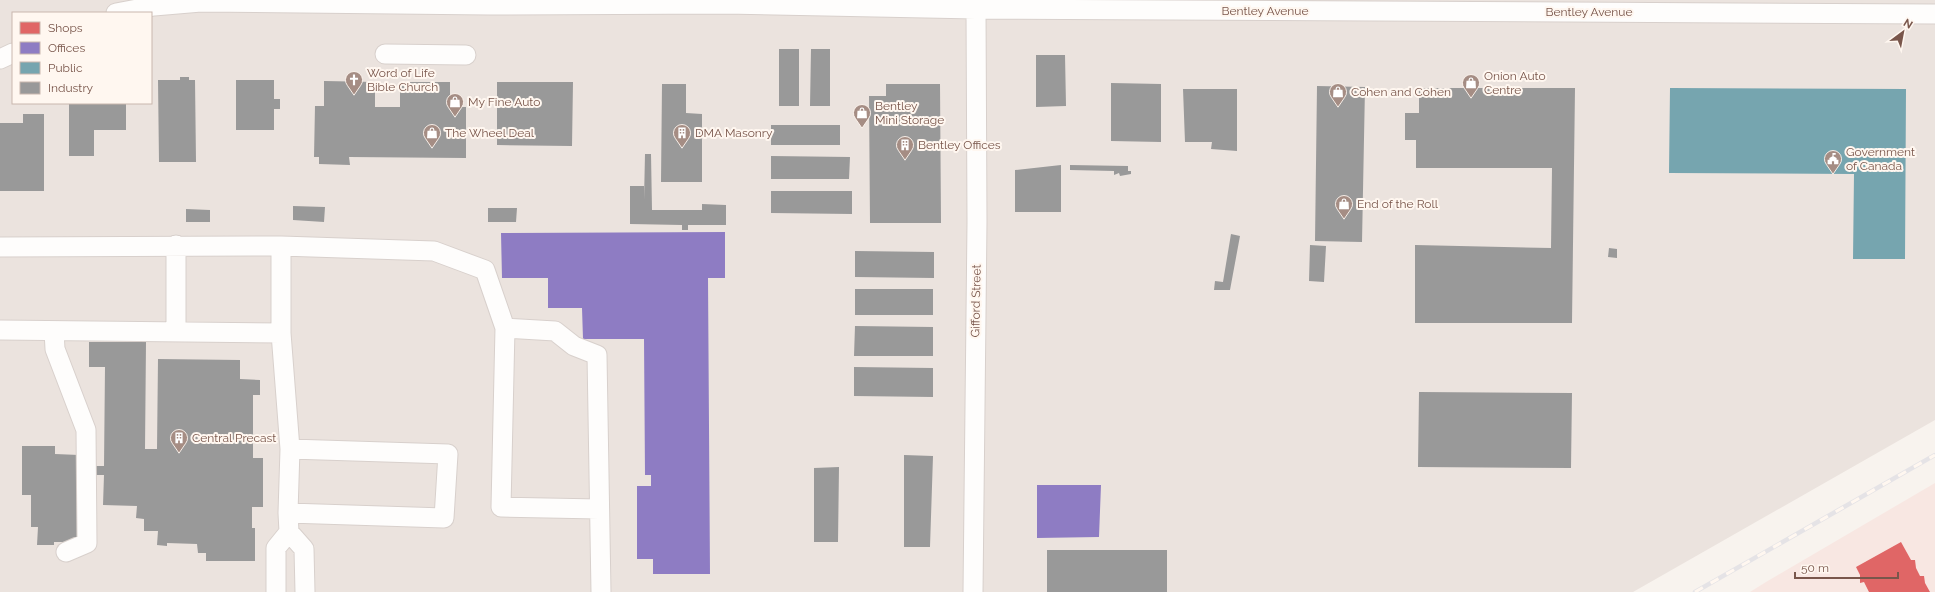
<svg xmlns="http://www.w3.org/2000/svg" width="1935" height="592" font-family="Raleway,sans-serif">
	<style>
		.commercial { fill: #f8e7e2 }
		.industrial { fill: #ebe3de; fill-rule: evenodd }
		.shops { fill: #e06666 }
		.offices { fill: #8e7cc3 }
		.public { fill: #76a5af }
		.industry { fill: #999 }
		.lines { fill: none; stroke-linecap: round; stroke-linejoin: round }
		.minor-casing { stroke: #d8d0cc; stroke-width: 21 }
		.minor { stroke: #fefdfc; stroke-width: 19 }
		.rail-casing { stroke: #e5e3e6; stroke-width: 4.5 }
		.rail { stroke: #fff7f0; stroke-width: 3; stroke-dasharray: 9; stroke-linecap: butt }
		.labels { text-anchor: middle; stroke-width: 4; stroke-linejoin: round; paint-order: stroke }
		.street-label { font-size: 12px; fill: #79564b; stroke: #fff7f0 }
		.poi-label { font-size: 12px; fill: #79564b; stroke: #fff7f0; text-anchor: start }
	</style>
	<rect width="100%" height="100%" fill="#f8f3ee"/>
	<path class="commercial" d="M 1935,483 L 1935,592 L 1750,592 L 1766,582 Z"/>
	<path class="industrial" d="M 0,0 L 1935,0 L 1935,420 L 1633,592 L 0,592 ZM 13,13 L 151,13 L 151,103 L 13,103 Z"/>
	<path class="shops" d="M 1901,542 L 1911,560 L 1915,560 L 1916,568 L 1920,576 L 1924,576 L 1925,583 L 1930,592 L 1869,592 L 1864,582 L 1860,583 L 1860,575 L 1856,567 Z"/>
	<path class="offices" d="M 725,232 L 725,278 L 708,278 L 710,574 L 653,574 L 653,559 L 637,559 L 637,486 L 651,486 L 651,475 L 645,475 L 644,339 L 583,339 L 582,308 L 548,308 L 548,278 L 502,278 L 501,233 Z
		M 1037,485 L 1101,485 L 1099,537 L 1037,538 Z"/>
	<path class="public" d="M 1670,88 L 1906,89 L 1905,259 L 1853,259 L 1854,174 L 1669,173 Z"/>
	<path class="industry" d="M 779,49 L 799,49 L 799,106 L 779,106 Z
		M 811,49 L 830,49 L 830,106 L 810,106 Z
		M 1036,55 L 1065,55 L 1066,106 L 1036,107 Z
		M 180,77 L 189,77 L 189,80 L 195,80 L 196,162 L 159,162 L 158,80 L 180,80 Z
		M 236,80 L 274,80 L 274,99 L 280,99 L 280,109 L 274,109 L 274,130 L 236,130 Z
		M 324,81 L 375,82 L 375,107 L 400,107 L 400,82 L 450,82 L 450,107 L 466,107 L 466,158 L 349,157 L 350,165 L 319,164 L 319,157 L 314,157 L 315,106 L 324,106 Z
		M 497,82 L 573,82 L 572,146 L 497,145 Z
		M 1111,83 L 1161,84 L 1161,142 L 1111,141 Z
		M 662,84 L 686,84 L 686,113 L 702,114 L 702,182 L 661,182 Z
		M 886,84 L 940,84 L 941,223 L 870,223 L 869,96 L 886,96 Z
		M 1317,86 L 1365,87 L 1362,242 L 1315,241 Z
		M 1419,88 L 1575,88 L 1572,323 L 1415,323 L 1415,245 L 1551,248 L 1552,168 L 1416,168 L 1416,140 L 1405,140 L 1405,113 L 1419,113 Z
		M 1183,89 L 1237,89 L 1237,151 L 1211,149 L 1212,142 L 1185,142 Z
		M 69,103 L 126,103 L 126,130 L 94,130 L 94,156 L 69,156 Z
		M 23,114 L 44,114 L 44,191 L 0,191 L 0,123 L 23,123 Z
		M 771,125 L 840,125 L 840,145 L 771,145 Z
		M 645,154 L 651,154 L 652,210 L 702,210 L 702,204 L 726,205 L 726,225 L 688,225 L 688,230 L 682,230 L 682,225 L 630,224 L 630,186 L 644,186 L 644,200 Z
		M 771,156 L 850,157 L 849,179 L 771,179 Z
		M 1061,165 L 1061,212 L 1015,212 L 1015,170 Z
		M 1070,165 L 1128,166 L 1128,171 L 1131,171 L 1131,174 L 1120,176 L 1119,173 L 1114,175 L 1114,171 L 1070,170 Z
		M 771,191 L 852,191 L 852,214 L 771,213 Z
		M 293,206 L 325,207 L 324,222 L 293,220 Z
		M 488,208 L 517,208 L 516,222 L 488,222 Z
		M 186,209 L 210,210 L 210,222 L 186,222 Z
		M 1231,234 L 1240,236 L 1230,290 L 1214,290 L 1215,281 L 1223,282 Z
		M 1310,245 L 1326,246 L 1324,282 L 1309,281 Z
		M 1609,248 L 1617,249 L 1617,258 L 1608,257 Z
		M 855,251 L 934,252 L 934,278 L 855,277 Z
		M 855,289 L 933,289 L 933,315 L 855,315 Z
		M 855,326 L 933,327 L 933,356 L 854,356 Z
		M 89,342 L 146,342 L 145,449 L 157,449 L 158,359 L 240,360 L 240,379 L 260,380 L 260,395 L 253,395 L 253,458 L 263,458 L 263,507 L 252,507 L 252,528 L 255,528 L 255,561 L 206,561 L 206,553 L 198,553 L 197,544 L 167,543 L 167,546 L 157,545 L 158,531 L 144,531 L 144,519 L 136,518 L 137,506 L 103,505 L 104,475 L 94,475 L 94,466 L 104,466 L 105,367 L 89,367 Z
		M 854,367 L 933,368 L 933,397 L 854,396 Z
		M 1419,392 L 1572,393 L 1571,468 L 1418,467 Z
		M 22,446 L 55,446 L 55,454 L 79,455 L 78,542 L 54,542 L 54,545 L 37,545 L 38,527 L 31,527 L 31,495 L 22,495 Z
		M 904,455 L 933,456 L 930,547 L 904,547 Z
		M 839,467 L 838,542 L 814,542 L 814,468 Z
		M 1047,550 L 1167,550 L 1167,592 L 1047,592 Z"/>
	<g class="lines">
		<defs>
			<path id="minor" d="M 116,13 L 154,6 L 201,2 L 489,5 L 725,4 L 976,9 L 1935,14
				M 385,54 L 466,55
				M 0,59 L 13,53
				M 0,247 L 281,246
				M 0,330 L 281,333
				M 54,331 L 55,349 L 86,430 L 87,543 L 66,552
				M 176,332 L 176,245
				M 599,509 L 501,507 L 505,328 L 555,331 L 574,346 L 597,355 L 601,592
				M 288,513 L 444,518 L 448,454 L 290,449
				M 276,592 L 276,548 L 289,532
				M 305,592 L 304,549 L 289,532 L 288,513 L 290,449 L 281,333 L 281,246 L 434,251 L 485,270 L 505,328
				M 973,592 L 977,222 L 976,9"/>
		</defs>
		<use href="#minor" class="minor-casing"/>
		<use href="#minor" class="minor"/>
		<defs>
			<path id="rail" d="M 1695,592 L 1935,455"/>
		</defs>
		<use href="#rail" class="rail-casing"/>
		<use href="#rail" class="rail"/>
	</g>
	<defs>
		<symbol id="church-pin" viewBox="-11 -11 22 30"><path d="M0 17L-7.5 6A9.5 9.5 0 1 1 7.5 6Z" fill="#a58d84" stroke="#fff7f0"/><path d="M-1.2-6h2.4v3.5h3.3v2.4h-3.3V6h-2.4V-.1h-3.3v-2.4h3.3Z" fill="#fff"/></symbol>
		<symbol id="shop-pin" viewBox="-11 -11 22 30"><path d="M0 17L-7.5 6A9.5 9.5 0 1 1 7.5 6Z" fill="#a58d84" stroke="#fff7f0"/><path d="M-5-2.5h2.3a2.7 3.5 0 0 1 5.4 0H5L5.5 6h-11ZM-1.5-2.5h3a1.5 2.3 0 0 0-3 0Z" fill="#fff"/></symbol>
		<symbol id="building-pin" viewBox="-11 -11 22 30"><path d="M0 17L-7.5 6A9.5 9.5 0 1 1 7.5 6Z" fill="#a58d84" stroke="#fff7f0"/><path d="M-4-6H4V6H1V3H-1V6H-4ZM-2.5-4.3h1.7v1.8h-1.7ZM.8-4.3h1.7v1.8H.8ZM-2.5-1h1.7V.8h-1.7ZM.8-1h1.7V.8H.8Z" fill="#fff"/></symbol>
		<symbol id="civic-pin" viewBox="-11 -11 22 30"><path d="M0 17L-7.5 6A9.5 9.5 0 1 1 7.5 6Z" fill="#a58d84" stroke="#fff7f0"/><path d="M-.6-6.5H3V-4.5H.6V-3L4-1V1h2V6H-6V1h2V-1L-.6-3ZM-1.2 2.5V6h2.4V2.5Z" fill="#fff"/></symbol>
	</defs>
	<g fill-rule="evenodd">
		<use href="#church-pin" x="344" y="70" width="20" height="27"/>
		<use href="#shop-pin" x="1461" y="73" width="20" height="27"/>
		<use href="#shop-pin" x="1328" y="82" width="20" height="27"/>
		<use href="#shop-pin" x="445" y="92" width="20" height="27"/>
		<use href="#shop-pin" x="852" y="103" width="20" height="27"/>
		<use href="#shop-pin" x="422" y="123" width="20" height="27"/>
		<use href="#building-pin" x="672" y="123" width="20" height="27"/>
		<use href="#building-pin" x="895" y="135" width="20" height="27"/>
		<use href="#civic-pin" x="1823" y="149" width="20" height="27"/>
		<use href="#shop-pin" x="1334" y="194" width="20" height="27"/>
		<use href="#building-pin" x="169" y="428" width="20" height="27"/>
	</g>
	<g class="labels">
		<g class="street-label">
			<text x="1265" y="15">Bentley Avenue</text>
			<text x="1589" y="16">Bentley Avenue</text>
			<text transform="translate(976 301) rotate(-89)" y="4">Gifford Street</text>
		</g>
		<g class="poi-label">
			<text x="367" y="77">Word of Life<tspan x="367" dy="14">Bible Church</tspan></text>
			<text x="1484" y="80">Onion Auto<tspan x="1484" dy="14">Centre</tspan></text>
			<text x="1351" y="96">Cohen and Cohen</text>
			<text x="468" y="106">My Fine Auto</text>
			<text x="875" y="110">Bentley<tspan x="875" dy="14">Mini Storage</tspan></text>
			<text x="445" y="137">The Wheel Deal</text>
			<text x="695" y="137">DMA Masonry</text>
			<text x="918" y="149">Bentley Offices</text>
			<text x="1846" y="156">Government<tspan x="1846" dy="14">of Canada</tspan></text>
			<text x="1357" y="208">End of the Roll</text>
			<text x="192" y="442">Central Precast</text>
		</g>
	</g>
	<rect x="12" y="12" width="140" height="92" fill="#fff7f0" stroke="#c9b7ae"/>
	<rect x="20" y="22" width="20" height="12" fill="#e06666" stroke="#c9b7ae"/>
	<text x="48" y="32" font-size="12" fill="#79564b">Shops</text>
	<rect x="20" y="42" width="20" height="12" fill="#8e7cc3" stroke="#c9b7ae"/>
	<text x="48" y="52" font-size="12" fill="#79564b">Offices</text>
	<rect x="20" y="62" width="20" height="12" fill="#76a5af" stroke="#c9b7ae"/>
	<text x="48" y="72" font-size="12" fill="#79564b">Public</text>
	<rect x="20" y="82" width="20" height="12" fill="#999999" stroke="#c9b7ae"/>
	<text x="48" y="92" font-size="12" fill="#79564b">Industry</text>
	<g transform="translate(1903 32) rotate(32)" stroke="#fff7f0" stroke-width="3" paint-order="stroke">
	<path d="M0-3L7 15L0 10L-7 15Z" fill="#79564b"/>
	<text y="-6" font-size="11" font-weight="bold" text-anchor="middle" fill="#79564b">N</text>
	</g>
	<path d="M1795 572v6h103v-6" fill="none" stroke="#79564b" stroke-width="2"/>
	<text x="1801" y="572" font-size="12" fill="#79564b" stroke="#fff7f0" stroke-width="3" paint-order="stroke">50 m</text>
</svg>
